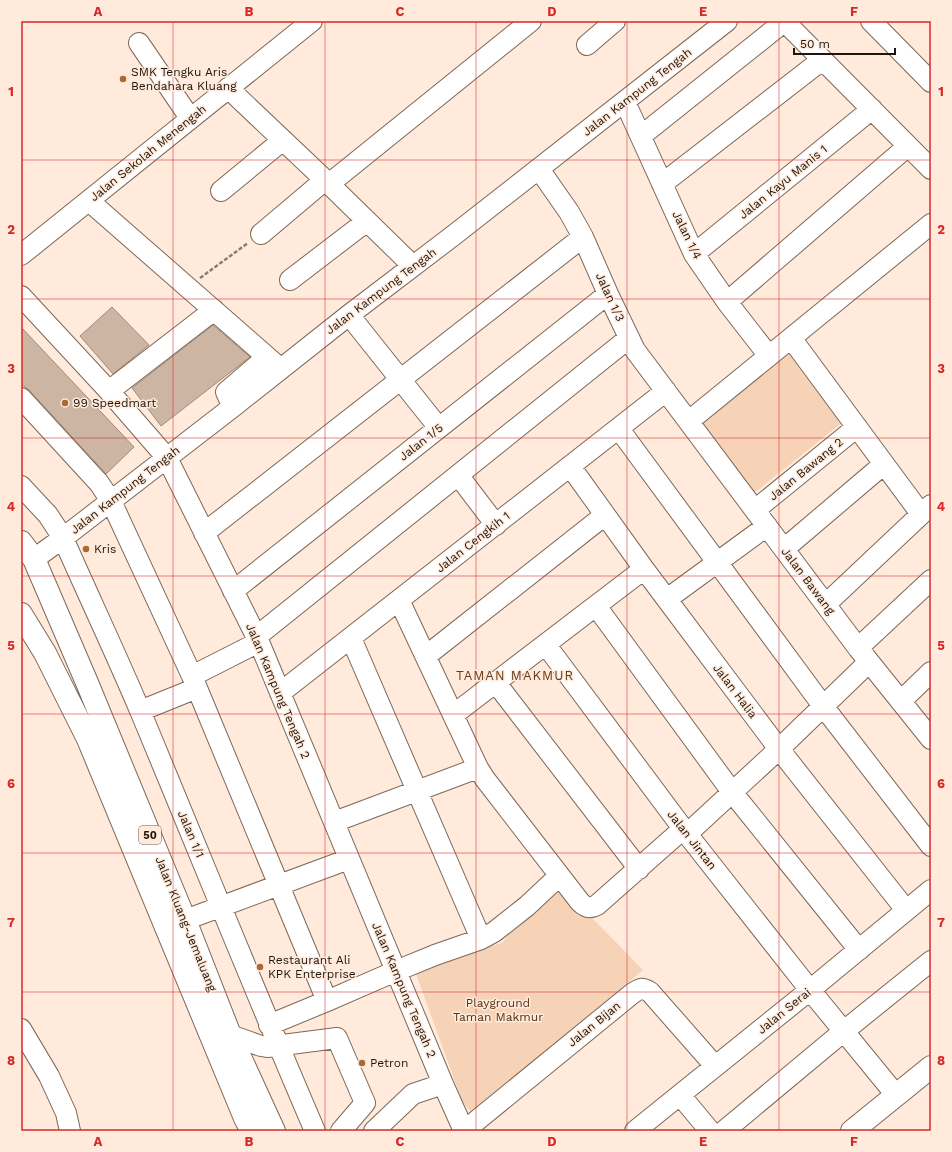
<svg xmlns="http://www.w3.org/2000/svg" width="952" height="1152" font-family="'Work Sans',sans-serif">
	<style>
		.green { fill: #f6d2b6 }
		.building { fill: #cdb5a3; stroke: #a28b7a }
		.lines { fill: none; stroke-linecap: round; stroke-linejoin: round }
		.minor-casing { stroke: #7d6857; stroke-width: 22 }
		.major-casing { stroke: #7d6857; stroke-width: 24 }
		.highway-casing { stroke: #7d6857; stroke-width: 24 }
		.path { stroke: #8b7d72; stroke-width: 2.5; stroke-dasharray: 4 2; stroke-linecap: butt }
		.minor { stroke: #fff; stroke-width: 20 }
		.major { stroke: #fff; stroke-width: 22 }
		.highway { stroke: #fff; stroke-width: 22 }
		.grid { fill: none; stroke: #d62828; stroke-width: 1; stroke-opacity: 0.55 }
		.poi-dot { fill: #a96932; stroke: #ffeadb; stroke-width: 1.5 }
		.labels { text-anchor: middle; stroke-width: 3; stroke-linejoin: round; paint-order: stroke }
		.shield { fill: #ffeadb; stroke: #61554c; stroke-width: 1 }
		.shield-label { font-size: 11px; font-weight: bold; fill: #1d150e }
		.poi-label { font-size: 12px; fill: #1d150e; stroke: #ffeadb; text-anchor: start }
		.street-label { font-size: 12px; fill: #1d150e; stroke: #ffeadb }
		.park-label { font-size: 12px; fill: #553214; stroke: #ffeadb }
		.neighbourhood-label { font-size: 13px; letter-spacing: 1px; fill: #663b14; stroke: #ffeadb }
		.neatline { fill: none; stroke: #d62828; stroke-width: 1.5 }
		.grid-label { font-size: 13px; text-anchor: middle; font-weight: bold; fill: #d62828 }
	</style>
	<rect width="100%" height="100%" fill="#ffeadb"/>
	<path class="green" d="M 787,348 L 844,421 L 753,494 L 695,419 Z
		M 554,879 L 643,970 L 473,1115 L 462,1101 L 414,968 L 502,943 Z"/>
	<path class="building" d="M 112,307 L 149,345 L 113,374 L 80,336 Z
		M 213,325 L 250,357 L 161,426 L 132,388 Z
		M 21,327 L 134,447 L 106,474 L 29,390 L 21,384 Z"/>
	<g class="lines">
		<defs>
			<path id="minor" d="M 784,21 L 931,169
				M 871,21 L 931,82
				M 139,43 L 190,118
				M 587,45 L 615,21
				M 228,88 L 325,180 L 413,266
				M 625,102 L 694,254 L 727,302 L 769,356
				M 641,136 L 785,21
				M 539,169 L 569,212 L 583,237 L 608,294 L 635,350 L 858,648 L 931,739
				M 329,184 L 531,21
				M 662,184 L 822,60
				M 221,191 L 283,140
				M 89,201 L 281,369
				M 261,234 L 325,180
				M 694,254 L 872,109
				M 21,255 L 312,21
				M 290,280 L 367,221
				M 21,296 L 109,391 L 167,458 L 259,642 L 443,1084 L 464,1131 L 633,993 C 641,988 642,987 650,992 L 715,1066
				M 727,302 L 908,146
				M 349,315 L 439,428
				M 791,338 L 921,514
				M 109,391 L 214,310
				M 21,398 L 99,483 L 111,501 L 192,676 L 327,1001
				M 233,407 L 226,392 L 267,357
				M 689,421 L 931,224
				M 619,429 L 823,706 L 931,846
				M 570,466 L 644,569 L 779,749 L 906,910
				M 458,475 L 496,525
				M 21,486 L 48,515 L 63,538 C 89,597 116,654 141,713 C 199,852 255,992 315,1131
				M 755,510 L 857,427
				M 204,533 L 583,237
				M 784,549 L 884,464
				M 34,559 L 63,538 L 234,406 L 349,315 L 454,235 L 727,21
				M 233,591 L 608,294
				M 667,599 L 767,526
				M 399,600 L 478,768 L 485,779 L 580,902 C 586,908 590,909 597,905 L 683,829
				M 826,604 L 931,505
				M 596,606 L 732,792 L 859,950
				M 256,637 L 629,338
				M 351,638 L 481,939
				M 546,645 L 687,834 L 810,990 L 896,1095
				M 858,648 L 931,580
				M 426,656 L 605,515
				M 192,676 L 259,642
				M 496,683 L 639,869
				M 280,693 L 666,391
				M 901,701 L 931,672
				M 140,711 L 197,688
				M 453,715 L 644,569
				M 334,822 L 478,768
				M 687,834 L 779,749 L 869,662
				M 185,920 L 349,859
				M 269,1025 L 327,1001 L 396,971 L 435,955 L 481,939 L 494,932 L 527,906 L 559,876
				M 21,1029 L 49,1076 L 66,1113 L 70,1131
				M 230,1035 L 261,1046 L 267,1047 L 337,1038 L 365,1103 L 341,1131
				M 680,1095 L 710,1131
				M 374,1131 L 413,1094 L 443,1084
				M 635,1131 L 810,990 L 931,890
				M 724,1131 L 844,1031 L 931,961"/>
			<path id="major" d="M 852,1131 L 931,1067"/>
			<path id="highway" d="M 21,542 L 34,559 L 88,685 L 185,920 L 230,1035 L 274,1131
				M 21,614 L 45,653 L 88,739 L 245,1118 L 252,1131"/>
		</defs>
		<use href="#minor" class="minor-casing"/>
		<use href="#major" class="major-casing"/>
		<use href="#highway" class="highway-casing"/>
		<path class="path" d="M 200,278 L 248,243"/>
		<use href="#minor" class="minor"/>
		<use href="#major" class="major"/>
		<use href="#highway" class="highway"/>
	</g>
	<path class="grid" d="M 173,21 L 173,1131M 325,21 L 325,1131M 476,21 L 476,1131M 627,21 L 627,1131M 779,21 L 779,1131M 21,160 L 931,160M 21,299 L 931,299M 21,438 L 931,438M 21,576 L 931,576M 21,714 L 931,714M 21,853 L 931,853M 21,992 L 931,992"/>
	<g class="poi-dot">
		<circle cx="123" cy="79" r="4"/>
		<circle cx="65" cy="403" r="4"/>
		<circle cx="86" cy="549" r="4"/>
		<circle cx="260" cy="967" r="4"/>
		<circle cx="362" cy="1063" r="4"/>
	</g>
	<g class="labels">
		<rect class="shield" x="139" y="826" width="22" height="18" rx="3"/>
		<g class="shield-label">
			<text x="150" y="839">50</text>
		</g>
		<g class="poi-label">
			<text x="131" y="76">SMK Tengku Aris<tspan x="131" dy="14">Bendahara Kluang</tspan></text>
			<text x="73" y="407">99 Speedmart</text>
			<text x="94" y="553">Kris</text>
			<text x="268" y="964">Restaurant Ali<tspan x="268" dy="14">KPK Enterprise</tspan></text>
			<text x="370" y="1067">Petron</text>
		</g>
		<g class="street-label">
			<text transform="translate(637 92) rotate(-38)" y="4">Jalan Kampung Tengah</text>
			<text transform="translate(148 153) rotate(-39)" y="4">Jalan Sekolah Menengah</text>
			<text transform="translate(783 182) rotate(-39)" y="4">Jalan Kayu Manis 1</text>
			<text transform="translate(687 235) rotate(64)" y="4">Jalan 1/4</text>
			<text transform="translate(381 291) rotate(-37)" y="4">Jalan Kampung Tengah</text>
			<text transform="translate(610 297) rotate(65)" y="4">Jalan 1/3</text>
			<text transform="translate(421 442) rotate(-38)" y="4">Jalan 1/5</text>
			<text transform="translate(806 469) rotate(-39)" y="4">Jalan Bawang 2</text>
			<text transform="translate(125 490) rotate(-38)" y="4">Jalan Kampung Tengah</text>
			<text transform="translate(473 542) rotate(-38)" y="4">Jalan Cengkih 1</text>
			<text transform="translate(808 581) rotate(53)" y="4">Jalan Bawang</text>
			<text transform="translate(278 691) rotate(67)" y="4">Jalan Kampung Tengah 2</text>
			<text transform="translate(735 691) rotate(53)" y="4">Jalan Halia</text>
			<text transform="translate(191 834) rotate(67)" y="4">Jalan 1/1</text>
			<text transform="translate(692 840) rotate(52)" y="4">Jalan Jintan</text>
			<text transform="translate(186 924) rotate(68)" y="4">Jalan Kluang-Jemaluang</text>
			<text transform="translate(404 990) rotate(67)" y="4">Jalan Kampung Tengah 2</text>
			<text transform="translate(784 1011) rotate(-39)" y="4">Jalan Serai</text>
			<text transform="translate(594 1024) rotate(-39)" y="4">Jalan Bijan</text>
		</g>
		<g class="park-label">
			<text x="498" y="1007">Playground<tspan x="498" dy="14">Taman Makmur</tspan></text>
		</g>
		<g class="neighbourhood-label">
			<text x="515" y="680">TAMAN MAKMUR</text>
		</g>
	</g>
	<rect width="952" height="1152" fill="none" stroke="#ffeadb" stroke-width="44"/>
	<path d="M794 48v6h101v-6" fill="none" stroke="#1d150e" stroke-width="2"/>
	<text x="800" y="48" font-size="12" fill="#1d150e" stroke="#ffeadb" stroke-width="3" paint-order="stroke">50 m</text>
	<rect x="22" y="22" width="908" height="1108" class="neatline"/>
	<g class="grid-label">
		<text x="98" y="16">A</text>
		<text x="249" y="16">B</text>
		<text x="400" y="16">C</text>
		<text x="552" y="16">D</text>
		<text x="703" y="16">E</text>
		<text x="854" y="16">F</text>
		<text x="11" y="96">1</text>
		<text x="941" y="96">1</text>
		<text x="11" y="234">2</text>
		<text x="941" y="234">2</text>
		<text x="11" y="373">3</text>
		<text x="941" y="373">3</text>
		<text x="11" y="511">4</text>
		<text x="941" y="511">4</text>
		<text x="11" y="650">5</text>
		<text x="941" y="650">5</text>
		<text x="11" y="788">6</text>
		<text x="941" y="788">6</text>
		<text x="11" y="927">7</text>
		<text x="941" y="927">7</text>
		<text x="11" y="1065">8</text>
		<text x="941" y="1065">8</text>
		<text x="98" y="1146">A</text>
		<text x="249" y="1146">B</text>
		<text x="400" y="1146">C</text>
		<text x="552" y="1146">D</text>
		<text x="703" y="1146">E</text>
		<text x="854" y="1146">F</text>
	</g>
</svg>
